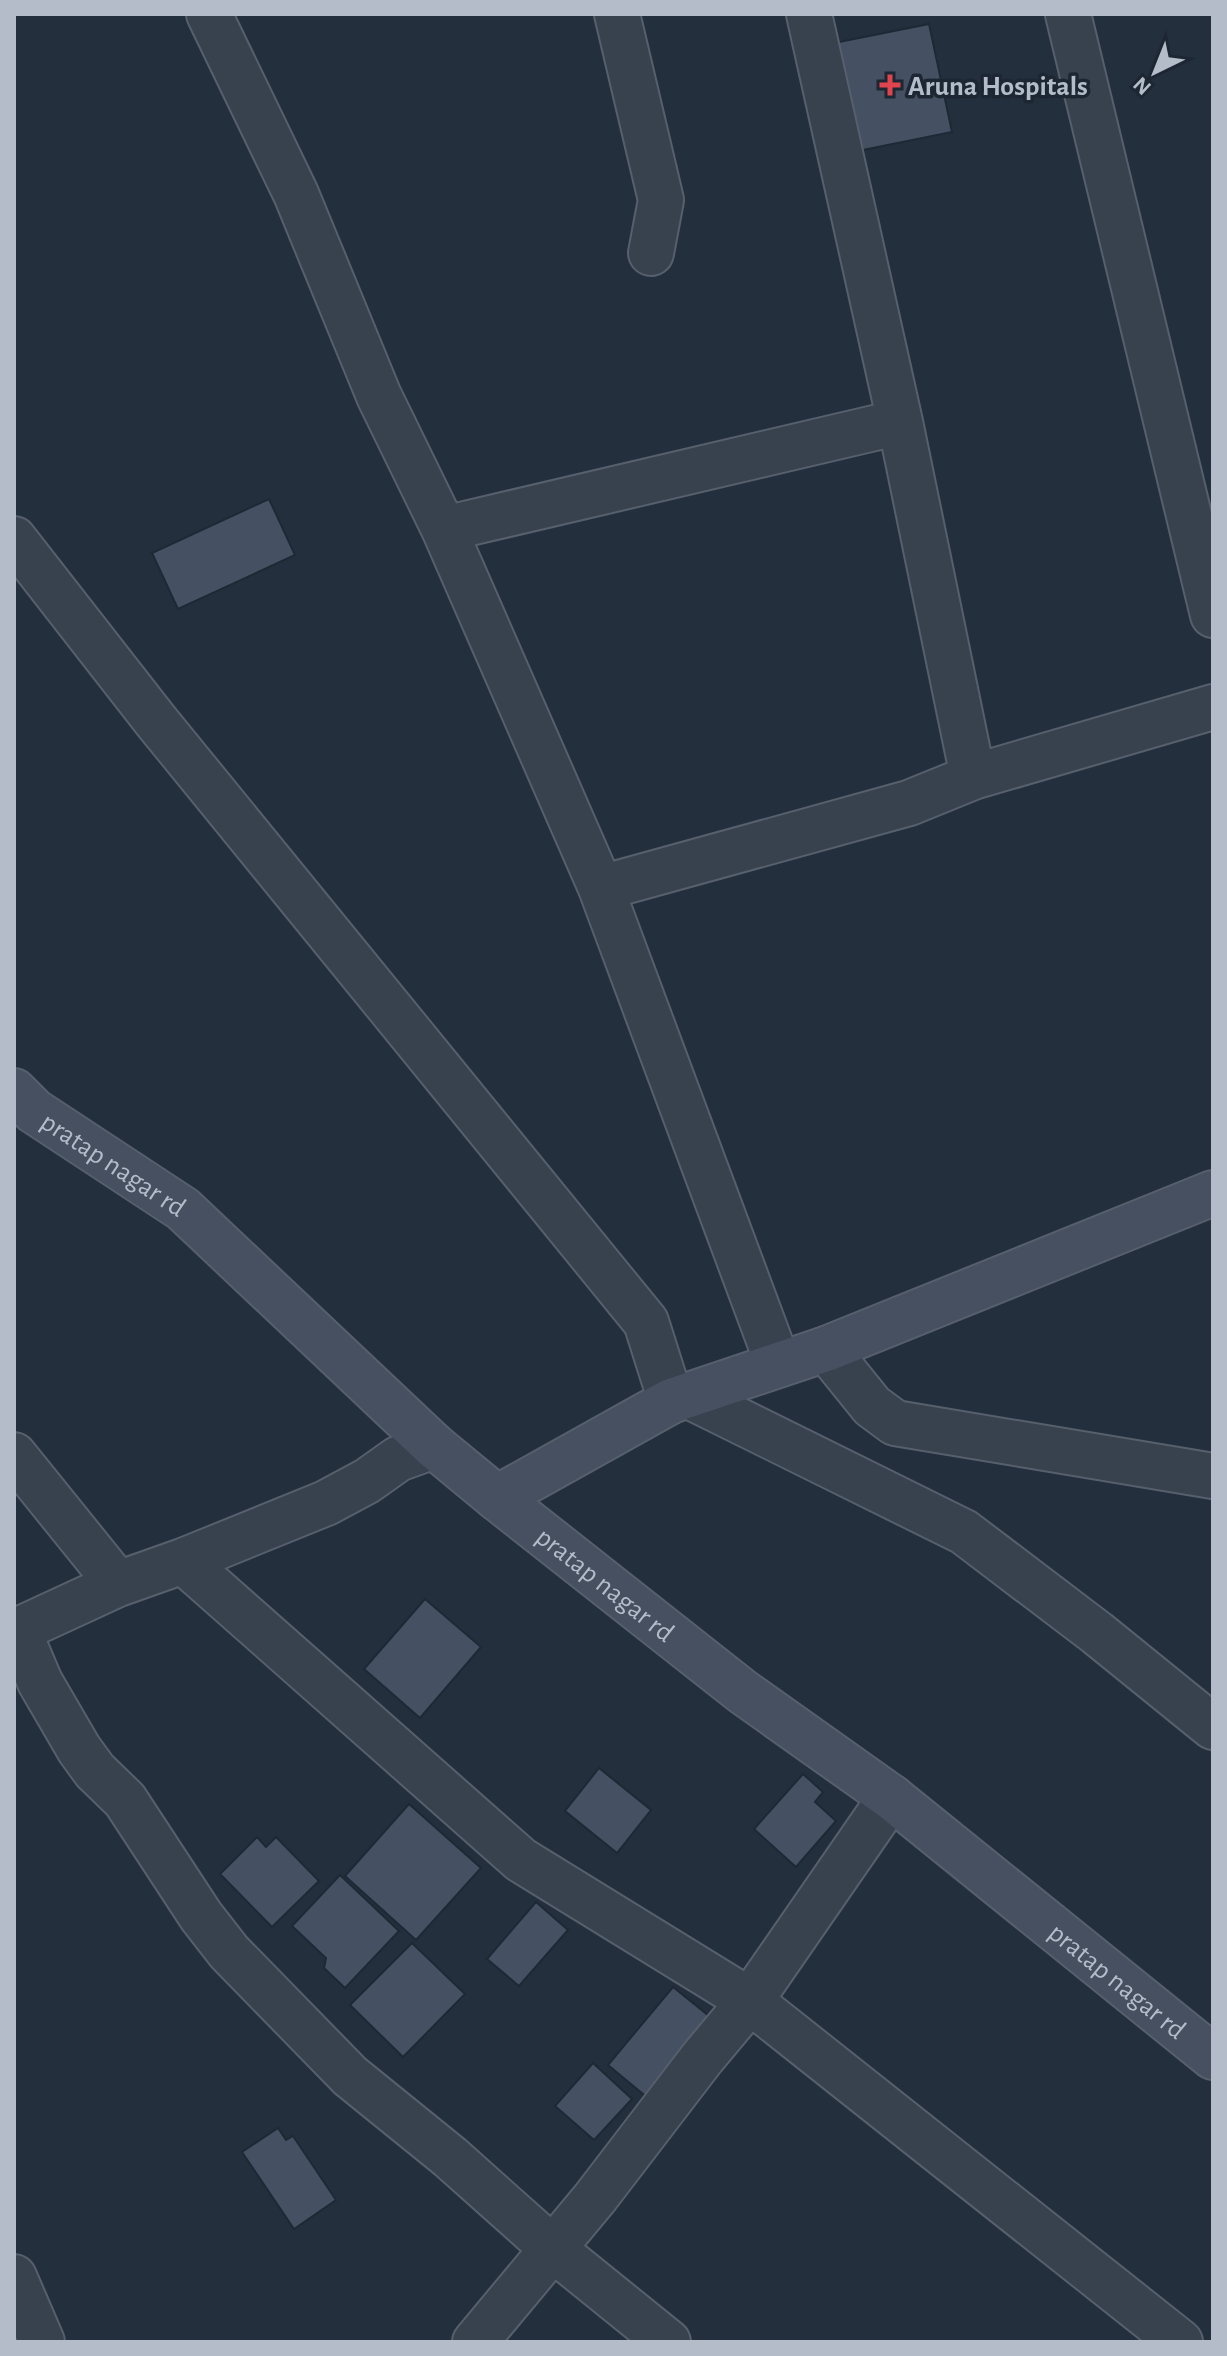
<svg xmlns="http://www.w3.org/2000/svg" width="1227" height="2356" font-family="'Alegreya Sans',sans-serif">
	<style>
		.building { fill: #455162; stroke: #1f2835; stroke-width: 2 }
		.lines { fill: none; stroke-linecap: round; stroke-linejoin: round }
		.street-casing { stroke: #565f6c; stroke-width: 48 }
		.secondary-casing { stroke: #565f6c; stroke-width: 48 }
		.street { stroke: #38414e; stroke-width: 44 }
		.secondary { stroke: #465061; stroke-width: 44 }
		.health-dot { fill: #e0444e; stroke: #1d2633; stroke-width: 3 }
		.labels { text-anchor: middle; stroke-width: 7; stroke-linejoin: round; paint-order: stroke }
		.poi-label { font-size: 28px; font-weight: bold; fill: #b4bcc9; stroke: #1d2633; text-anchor: start }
		.street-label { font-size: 28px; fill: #b4bcc9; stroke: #1d2633 }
	</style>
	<rect width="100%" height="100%" fill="#242f3e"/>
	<path class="building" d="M 929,24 L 952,132 L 848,153 L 824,45 Z
		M 269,499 L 295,555 L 178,609 L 152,553 Z
		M 425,1599 L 481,1647 L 420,1718 L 364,1669 Z
		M 599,1768 L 651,1810 L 617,1853 L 565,1811 Z
		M 803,1774 L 823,1792 L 815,1802 L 836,1821 L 796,1867 L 754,1829 Z
		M 409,1804 L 481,1868 L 416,1940 L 345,1876 Z
		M 257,1837 L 266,1847 L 276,1837 L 319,1881 L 272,1927 L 220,1874 Z
		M 340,1875 L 399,1931 L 345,1988 L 324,1968 L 326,1958 L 292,1926 Z
		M 536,1902 L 568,1930 L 519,1986 L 487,1959 Z
		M 412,1943 L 465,1994 L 403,2057 L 350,2005 Z
		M 673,1987 L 714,2020 L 649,2099 L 608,2065 Z
		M 593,2063 L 632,2099 L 594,2140 L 555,2106 Z
		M 278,2128 L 286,2140 L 293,2136 L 336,2200 L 294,2229 L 242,2152 Z"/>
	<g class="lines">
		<defs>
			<path id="street" d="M 209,14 L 296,194 L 379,396 L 444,529 L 601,888 L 778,1364
				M 617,14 L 661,200 L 651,253
				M 809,14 L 900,422 L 973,777
				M 1068,14 L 1213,615
				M 444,529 L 900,422
				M 14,539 L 156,721 L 646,1322 L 671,1401
				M 601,888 L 909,803 L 973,777 L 1213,707
				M 826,1349 L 872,1406 L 895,1423 L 1213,1476
				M 687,1395 L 964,1532 L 1097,1633 L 1213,1727
				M 14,1455 L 118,1584
				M 183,1561 L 521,1860 L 750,2001 L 1180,2342
				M 18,1630 L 40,1682 L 79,1749 L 95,1771 L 125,1800 L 201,1916 L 229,1952 L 350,2076 L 450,2157 L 553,2249 L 668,2342
				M 14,1632 L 118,1584 L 183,1561 L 326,1503 L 367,1481 L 398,1459 L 434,1446
				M 14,2277 L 42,2342
				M 475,2342 L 595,2198 L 703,2057 L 750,2001 L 891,1797"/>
			<g id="secondary">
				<path id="s1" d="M 14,1091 L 34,1111 L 183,1209 L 434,1446 L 497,1498 L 743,1692 L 891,1797 L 1213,2057"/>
				<path d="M 497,1498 L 671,1401 L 826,1349 L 1213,1193"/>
			</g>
		</defs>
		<use href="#street" class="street-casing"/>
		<use href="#secondary" class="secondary-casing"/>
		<use href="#street" class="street"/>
		<use href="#secondary" class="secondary"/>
	</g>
	<path class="health-dot" d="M886 73h8v8h8v8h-8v8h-8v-8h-8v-8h8z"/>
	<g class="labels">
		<g class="poi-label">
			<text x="908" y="95">Aruna Hospitals</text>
		</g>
		<g class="street-label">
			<text dy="10" stroke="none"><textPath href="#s1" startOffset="124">pratap nagar rd</textPath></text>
			<text dy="10" stroke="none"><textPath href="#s1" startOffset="772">pratap nagar rd</textPath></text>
			<text dy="10" stroke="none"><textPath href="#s1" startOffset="1420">pratap nagar rd</textPath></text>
		</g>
	</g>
	<rect width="1227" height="2356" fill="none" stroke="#b4bcc9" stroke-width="32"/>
	<g transform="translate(1155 72) rotate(223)" stroke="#1d2633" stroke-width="6" paint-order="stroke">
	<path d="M0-6L14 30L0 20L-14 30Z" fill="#b4bcc9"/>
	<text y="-12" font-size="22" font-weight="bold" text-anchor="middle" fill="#b4bcc9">N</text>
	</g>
</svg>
